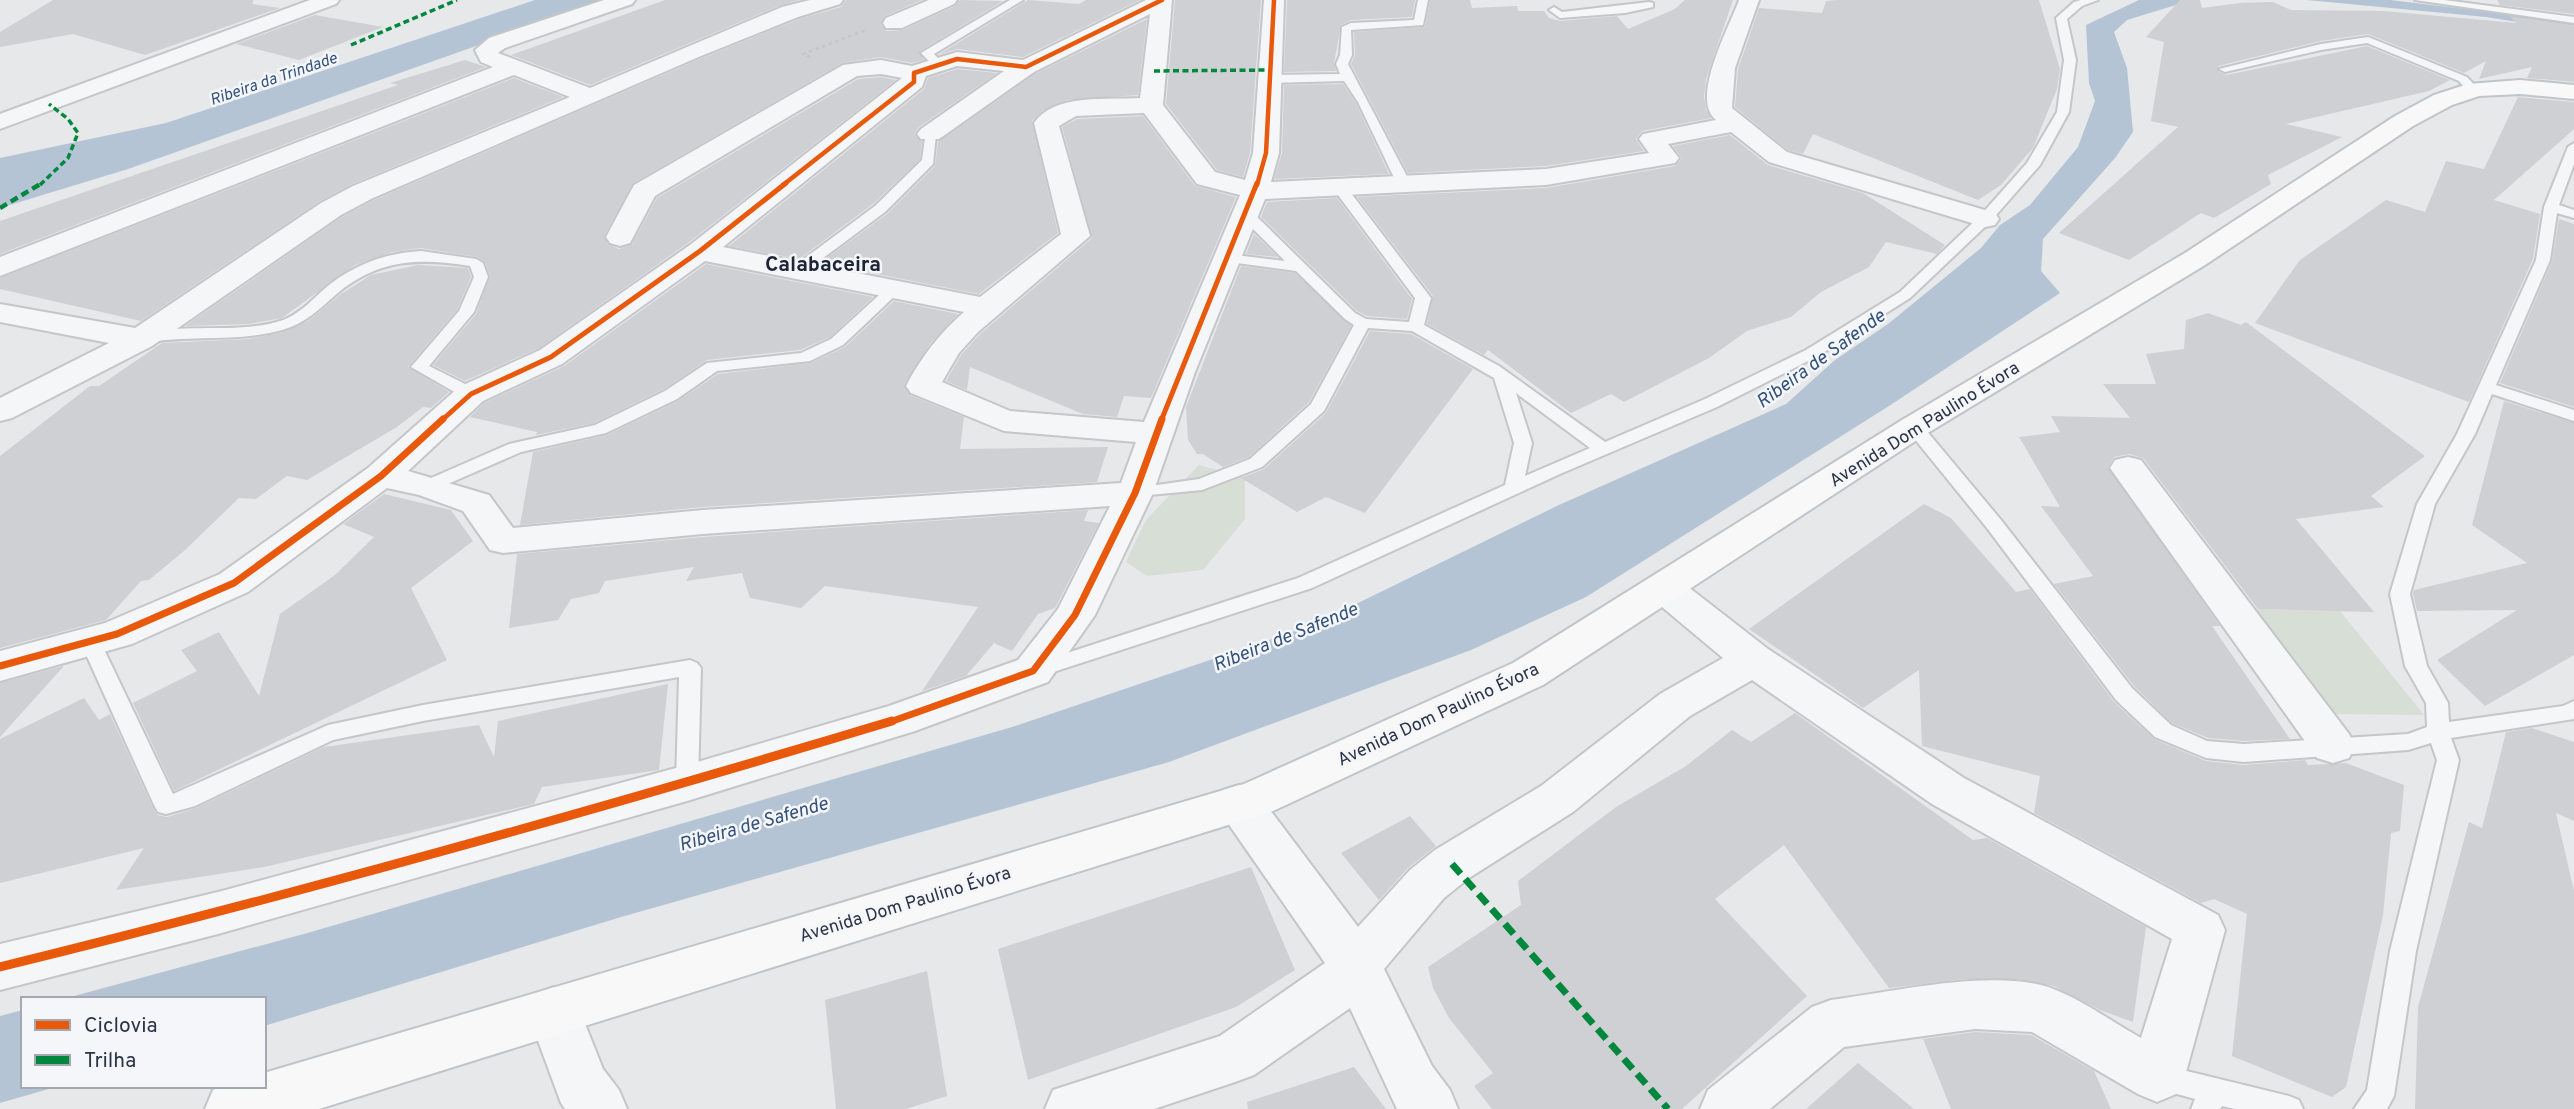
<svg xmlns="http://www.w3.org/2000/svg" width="2574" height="1109" font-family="Overpass,sans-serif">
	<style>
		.green { fill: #d6ded6 }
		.water { fill: #b4c4d5 }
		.building { fill: #ced0d3 }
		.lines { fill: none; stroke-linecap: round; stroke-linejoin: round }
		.service-casing { stroke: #c4c6c8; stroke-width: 4 }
		.minor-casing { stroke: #c4c6c8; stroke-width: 4 }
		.tertiary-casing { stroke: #c4c6c8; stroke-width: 4 }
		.primary-casing { stroke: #c2c5c8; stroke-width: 4 }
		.path { stroke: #c5c6ca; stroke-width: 2.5; stroke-dasharray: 3.5 3.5; stroke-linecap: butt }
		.service { fill: #f5f6f7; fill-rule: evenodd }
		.minor { fill: #f5f6f7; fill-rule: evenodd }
		.tertiary { fill: #f5f6f7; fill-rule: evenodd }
		.primary { fill: #f8f8f8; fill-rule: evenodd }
		.quiet-far2 { stroke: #00873e; stroke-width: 3.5; stroke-dasharray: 6 3.5; stroke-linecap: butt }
		.quiet-far1 { stroke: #00873e; stroke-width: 4.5; stroke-dasharray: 8 4.5; stroke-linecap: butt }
		.quiet { stroke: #00873e; stroke-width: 7; stroke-dasharray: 13 7; stroke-linecap: butt }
		.cycleway-far3-casing { stroke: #f4f6f9; stroke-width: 7 }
		.cycleway-far2-casing { stroke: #f4f6f9; stroke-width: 9 }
		.cycleway-far1-casing { stroke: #f4f6f9; stroke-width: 11 }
		.cycleway-casing { stroke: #f4f6f9; stroke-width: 13 }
		.cycleway-far3 { stroke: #e8590c; stroke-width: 4.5 }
		.cycleway-far2 { stroke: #e8590c; stroke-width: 5 }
		.cycleway-far1 { stroke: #e8590c; stroke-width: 7 }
		.cycleway { stroke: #e8590c; stroke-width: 9 }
		.labels { text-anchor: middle; stroke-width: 5; stroke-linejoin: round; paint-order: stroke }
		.far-water-label { font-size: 16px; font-style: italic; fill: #34527a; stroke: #f4f6f9 }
		.street-label { font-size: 18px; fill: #2b3445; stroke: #f4f6f9 }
		.water-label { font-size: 19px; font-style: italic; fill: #34527a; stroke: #f4f6f9 }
		.far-district-label { font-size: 21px; font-weight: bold; fill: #1d2536; stroke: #f4f6f9 }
	</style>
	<rect width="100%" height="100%" fill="#e6e8ea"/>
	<path class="green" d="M 1199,465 L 1245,478 L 1245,519 L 1203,570 L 1147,576 L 1126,562 L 1146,520 Z
		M 2256,609 L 2340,611 L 2424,715 L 2332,714 Z"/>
	<path class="water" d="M 535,0 L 606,0 L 128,169 L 0,208 L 0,158 L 166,123 Z
		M 2139,0 L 2192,0 L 2127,20 L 2114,32 L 2127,68 L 2133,132 L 2115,158 L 2043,239 L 2041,271 L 2060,293 L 1889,406 L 1586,597 L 1471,650 L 1169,762 L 621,917 L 264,1026 L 264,999 L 63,999 L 311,932 L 1012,727 L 1313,625 L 1559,505 L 1786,404 L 1835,360 L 1888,324 L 1981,248 L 2000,225 L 2030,205 L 2078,147 L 2095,101 L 2089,83 L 2086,25 Z
		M 2307,0 L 2390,0 L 2574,22 L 2574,31 L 2486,17 Z
		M 23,1010 L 23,1086 L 59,1086 L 0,1103 L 0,1016 Z"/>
	<path class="building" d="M 53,0 L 253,0 L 253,4 L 280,8 L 145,55 L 73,34 L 0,47 L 0,32 Z
		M 665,0 L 799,0 L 781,5 L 590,85 L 511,55 Z
		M 846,0 L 922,0 L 885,16 L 881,24 L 886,31 L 903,30 L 955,6 L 960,0 L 1003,1 L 920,51 L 924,60 L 912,63 L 881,57 L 842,63 L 633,183 L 604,236 L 608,244 L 619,249 L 632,244 L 657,198 L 858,79 L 881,77 L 896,80 L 688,243 L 539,348 L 465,381 L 433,365 L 476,314 L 490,276 L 485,262 L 477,257 L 421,248 L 393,252 L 355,265 L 282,318 L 249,324 L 185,326 L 342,217 L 374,200 L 702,58 L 799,19 L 841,7 Z
		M 1028,0 L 1079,4 L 1086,0 L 1140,0 L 1023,57 L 957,49 L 938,55 Z
		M 1175,0 L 1261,0 L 1250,153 L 1243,177 L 1217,170 L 1166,104 Z
		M 1287,0 L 1415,0 L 1412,17 L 1351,20 L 1341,25 L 1334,63 L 1336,71 L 1284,72 Z
		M 1430,0 L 1470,0 L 1472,8 L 1517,6 L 1518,11 L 1544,11 L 1549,18 L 1560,21 L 1617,16 L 1628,29 L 1675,9 L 1685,0 L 1733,0 L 1706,79 L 1704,96 L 1706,110 L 1712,118 L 1642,131 L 1636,139 L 1644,151 L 1546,166 L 1408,173 L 1351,64 L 1355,55 L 1354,32 L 1425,27 Z
		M 1837,0 L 2039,0 L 2060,69 L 2057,89 L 2033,148 L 2001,185 L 1978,200 L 1813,134 L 1803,154 L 1788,150 L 1735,107 L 1738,69 L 1759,8 L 1822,13 L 1826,1 Z
		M 2180,0 L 2200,0 L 2202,8 L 2240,3 L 2273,2 L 2291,10 L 2384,11 L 2516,23 L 2510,16 L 2574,25 L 2574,82 L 2527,78 L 2532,67 L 2479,79 L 2486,61 L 2464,73 L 2368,34 L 2321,41 L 2218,66 L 2218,71 L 2226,75 L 2367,46 L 2450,80 L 2429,91 L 2286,124 L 2342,137 L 2268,175 L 2271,184 L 2214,218 L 2201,213 L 2129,260 L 2059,233 L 2178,127 L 2151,121 L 2164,42 L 2146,37 Z
		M 2497,0 L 2574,0 L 2574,14 L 2500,5 Z
		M 315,15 L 383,27 L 299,60 L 236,44 Z
		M 1147,19 L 1138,95 L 1067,100 L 1042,111 L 1032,121 L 1058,233 L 979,294 L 820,263 L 887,214 L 935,166 L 938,142 L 1035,74 Z
		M 465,60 L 486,67 L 0,254 L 0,221 L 398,85 L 390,83 Z
		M 957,69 L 997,73 L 919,127 L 914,134 L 922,142 L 920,159 L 873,204 L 799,259 L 729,246 L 924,89 L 928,78 Z
		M 514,78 L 563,97 L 352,184 L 320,201 L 141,321 L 0,289 L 0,278 Z
		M 1343,84 L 1356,103 L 1389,174 L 1274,179 L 1282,153 L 1284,85 Z
		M 2518,97 L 2574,102 L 2574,129 L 2494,200 L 2540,214 L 2533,259 L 2469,402 L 2255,323 L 2300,260 L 2386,200 L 2425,212 L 2446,161 L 2484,169 Z
		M 1143,116 L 1195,186 L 1236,197 L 1151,398 L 1124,396 L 1117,417 L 1083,414 L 970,367 L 967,390 L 946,381 L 961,355 L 980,334 L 1092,238 L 1062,127 L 1077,119 Z
		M 1730,135 L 1768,165 L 1863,193 L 1945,245 L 1937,254 L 1886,242 L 1869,267 L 1821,292 L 1791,317 L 1747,331 L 1709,358 L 1624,402 L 1611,394 L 1571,413 L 1488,350 L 1484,355 L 1427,324 L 1433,296 L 1357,197 L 1546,188 L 1675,166 L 1682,158 L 1673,146 Z
		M 1337,198 L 1412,299 L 1407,319 L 1367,316 L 1357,311 L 1261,217 L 1267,202 Z
		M 2559,219 L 2574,224 L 2574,407 L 2500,383 L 2552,261 Z
		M 1254,234 L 1278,257 L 1246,254 Z
		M 706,264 L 873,297 L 830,337 L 800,350 L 707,360 L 664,389 L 594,423 L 536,435 L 537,432 L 470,417 L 484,403 L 564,366 Z
		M 418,265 L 468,268 L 471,277 L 457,310 L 408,367 L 449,392 L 431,408 L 423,407 L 397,427 L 307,480 L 287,476 L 256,499 L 239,498 L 184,551 L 149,580 L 141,581 L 106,620 L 0,648 L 0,456 L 90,386 L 99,386 L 162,343 L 249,339 L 283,332 L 308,321 L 341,294 L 371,275 Z
		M 1241,266 L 1295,273 L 1351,326 L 1309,402 L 1249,457 L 1223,467 L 1203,454 L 1197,454 L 1188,440 L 1186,407 Z
		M 894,301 L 958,314 L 930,344 L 904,385 L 910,395 L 964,417 L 960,449 L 1108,447 L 1097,482 L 703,507 L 520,525 L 533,452 L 607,435 L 678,401 L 718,374 L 811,363 L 845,347 Z
		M 2208,313 L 2241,325 L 2246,322 L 2425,456 L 2371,496 L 2384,507 L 2296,519 L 2374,612 L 2258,609 L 2143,458 L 2129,454 L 2114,457 L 2108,467 L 2220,626 L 2212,626 L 2290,739 L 2244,741 L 2208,738 L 2172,723 L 2134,686 L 2054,584 L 2093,576 L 2041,506 L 2060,507 L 2019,437 L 2060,432 L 2051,416 L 2130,418 L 2103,384 L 2156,384 L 2146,354 L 2184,349 L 2186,320 Z
		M 1370,331 L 1411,334 L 1473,369 L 1365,513 L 1326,497 L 1297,512 L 1241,478 L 1264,469 L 1326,413 Z
		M 2504,401 L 2574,423 L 2574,655 L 2485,706 L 2437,660 L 2517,610 L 2417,611 L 2413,594 L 2414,590 L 2527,563 L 2472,525 Z
		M 384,494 L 451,510 L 473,541 L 411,588 L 447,660 L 174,791 L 133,703 L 197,671 L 181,650 L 219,632 L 259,696 L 280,614 L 335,575 L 374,537 L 343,524 Z
		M 1924,504 L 1951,518 L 2016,592 L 2030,589 L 2114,702 L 2154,739 L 2206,761 L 2244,765 L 2305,760 L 2308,765 L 2346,763 L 2404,785 L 2400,831 L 2391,833 L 2383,915 L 2346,1087 L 2332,1097 L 2232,1056 L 2247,914 L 2214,899 L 2201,903 L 2034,813 L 2040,776 L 1922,746 L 1919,670 L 1863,708 L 1749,629 Z
		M 1088,510 L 1084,521 L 1099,523 L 1055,608 L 1038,614 L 1012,651 L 994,643 L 966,676 L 922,691 L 978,607 L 825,586 L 801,608 L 750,598 L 742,573 L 686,581 L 694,567 L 605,581 L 599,593 L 571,599 L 558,620 L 509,628 L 517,554 L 703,537 Z
		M 63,666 L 63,667 L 0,737 L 0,683 Z
		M 668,684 L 659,770 L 542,787 L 534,804 L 264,867 L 116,890 L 144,848 L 0,883 L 0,739 L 84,698 L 99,720 L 110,714 L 152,806 L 157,815 L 167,817 L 196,808 L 324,747 L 479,725 L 494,757 L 498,721 Z
		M 1795,713 L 1973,840 L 1987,838 L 2146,927 L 2133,1022 L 2100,1010 L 2054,986 L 2018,979 L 1964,979 L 1889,988 L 1784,845 L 1715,899 L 1807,996 L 1682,1109 L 1492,1109 L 1474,1086 L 1493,1073 L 1449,1018 L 1433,988 L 1428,967 L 1521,905 L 1518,881 L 1616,807 L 1686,766 L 1732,730 L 1751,742 Z
		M 2532,728 L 2574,742 L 2574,821 L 2556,813 L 2574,891 L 2574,1109 L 2415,1109 L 2418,1007 L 2469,822 L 2482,828 L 2506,732 Z
		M 1410,816 L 1436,846 L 1408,868 L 1379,900 L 1341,853 Z
		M 1251,867 L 1295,970 L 1236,1007 L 1028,1080 L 998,949 Z
		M 927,971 L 947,1096 L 906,1109 L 836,1109 L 825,1000 Z
		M 1975,1032 L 2031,1035 L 2094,1071 L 2111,1109 L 1951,1109 L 1923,1039 Z
		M 1858,1063 L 1914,1109 L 1806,1109 Z
		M 1354,1067 L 1386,1109 L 1248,1109 L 1247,1102 Z"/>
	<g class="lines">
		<defs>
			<path id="service" d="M 1010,0 L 1023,0 L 934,54 L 943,63 L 941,65 L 933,65 L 921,53 Z
				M 1418,0 L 1428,0 L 1423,25 L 1351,30 L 1352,55 L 1348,64 L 1411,184 L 1404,188 L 1397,184 L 1358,102 L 1344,81 L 1270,83 L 1264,79 L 1270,75 L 1340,74 L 1336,64 L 1340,55 L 1342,27 L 1351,23 L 1414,20 Z
				M 2081,0 L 2098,0 L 2082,6 L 2067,19 L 2076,60 L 2069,112 L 2040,165 L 1990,222 L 1910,298 L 1818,356 L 1717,407 L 1560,474 L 1312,588 L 1044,675 L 1030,675 L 1026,670 L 1030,665 L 1298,578 L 1505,485 L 1514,443 L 1494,378 L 1412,331 L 1368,328 L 1324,411 L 1262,467 L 1202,490 L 1129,497 L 1126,493 L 1129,489 L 1199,479 L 1250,459 L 1311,404 L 1354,325 L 1345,319 L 1296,271 L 1222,261 L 1220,258 L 1227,254 L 1285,261 L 1241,217 L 1241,211 L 1251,211 L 1355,313 L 1366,319 L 1409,322 L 1415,298 L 1332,187 L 1344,184 L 1431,298 L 1424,325 L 1499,366 L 1605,442 L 1705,399 L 1806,350 L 1900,292 L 1980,216 L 2027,163 L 2057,112 L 2064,60 L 2056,18 L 2074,2 ZM 1516,393 L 1590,448 L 1525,476 L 1532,443 Z
				M 2415,0 L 2444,0 L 2574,17 L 2574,23 Z
				M 1649,2 L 1653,3 L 1653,7 L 1625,13 L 1560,18 L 1549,10 L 1554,7 L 1562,12 Z
				M 2368,37 L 2467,77 L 2479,90 L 2469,93 L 2459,81 L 2367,43 L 2321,50 L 2225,72 L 2219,69 L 2321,44 Z
				M 926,131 L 936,134 L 933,164 L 885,212 L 803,273 L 793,273 L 793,267 L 875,206 L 922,160 Z
				M 2574,143 L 2574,164 L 2559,205 L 2574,210 L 2574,218 L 2557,213 L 2550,260 L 2496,385 L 2574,410 L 2574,421 L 2492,394 L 2475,434 L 2435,504 L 2410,594 L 2427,666 L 2448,703 L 2449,722 L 2563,706 L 2574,701 L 2574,719 L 2451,738 L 2459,760 L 2416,951 L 2394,1096 L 2387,1109 L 2354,1109 L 2367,1090 L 2390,951 L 2437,760 L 2431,743 L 2408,750 L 2244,762 L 2206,758 L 2155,737 L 2116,700 L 1987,528 L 1905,427 L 1914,422 L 1920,423 L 2001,520 L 2132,688 L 2171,725 L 2207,741 L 2244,744 L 2408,734 L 2427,727 L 2426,703 L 2405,666 L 2390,594 L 2417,504 L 2457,434 L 2536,260 L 2544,207 L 2568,147 Z
				M 421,251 L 476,259 L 483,263 L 488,277 L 474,312 L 429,366 L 477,390 L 479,394 L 477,398 L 465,398 L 411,367 L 459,311 L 474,277 L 470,266 C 420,258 380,259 339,292 C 320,308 307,323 282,330 C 239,342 193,335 149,342 L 141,337 L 143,334 C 189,322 239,335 283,320 C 299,314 310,302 322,291 C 350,266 384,253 421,251 Z
				M 894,284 L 899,286 L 899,292 L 843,345 L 810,361 L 717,371 L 677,399 L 606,433 L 521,452 L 434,490 L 422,490 L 419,486 L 422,482 L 509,444 L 595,425 L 665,391 L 707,363 L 801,353 L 831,339 L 889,286 Z
				M 90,634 L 97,636 L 100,641 L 173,794 L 328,725 L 423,705 L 690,660 L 697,663 L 701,668 L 698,783 L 695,789 L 687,792 L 679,789 L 676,783 L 679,677 L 423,721 L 333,740 L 195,806 L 166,814 L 158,812 L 154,805 L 80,641 L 83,636 Z
				M 2158,1064 L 2289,1096 L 2299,1100 L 2303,1109 L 2235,1109 L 2222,1106 L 2220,1109 L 2191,1109 L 2195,1099 L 2148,1086 L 2144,1077 L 2148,1068 Z"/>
			<path id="minor" d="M 604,0 L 635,0 L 632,4 L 505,48 L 498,53 L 590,88 L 782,7 L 810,0 L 843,0 L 840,4 L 798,17 L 701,56 L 373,198 L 341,215 L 152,346 L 12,418 L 0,421 L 0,398 L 109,343 L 0,322 L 0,304 L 135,328 L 321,203 L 353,186 L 570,97 L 514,75 L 0,276 L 0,257 L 493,67 L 481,62 L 475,50 L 489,38 Z
				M 929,0 L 957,0 L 954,4 L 902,28 L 886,28 L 883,23 L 886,18 Z
				M 1146,0 L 1172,0 L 1163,105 L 1215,172 L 1245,180 L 1253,153 L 1264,0 L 1284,0 L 1279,153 L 1271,182 L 1546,169 L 1649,153 L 1639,139 L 1643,134 L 1716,120 C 1689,99 1730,26 1739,0 L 1759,0 L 1735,68 L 1732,108 L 1787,152 L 1995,213 L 1999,219 L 1995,225 L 1985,227 L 1769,162 L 1731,132 L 1668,144 L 1679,158 L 1675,163 L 1546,185 L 1265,199 L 1195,372 L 1153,493 L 1095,615 L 1048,682 L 915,731 L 687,801 L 218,934 L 0,990 L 0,944 L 218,892 L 687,765 L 889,706 L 1018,660 L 1058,609 L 1110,506 L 703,534 L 503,553 L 490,550 L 463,511 L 419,495 L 387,488 L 248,592 L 132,644 L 0,681 L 0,651 L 105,623 L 220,574 L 368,468 L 459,387 L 540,350 L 690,245 L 902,78 L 881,74 L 857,76 L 655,196 L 630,243 L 620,246 L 610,243 L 606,237 L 634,185 L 843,65 L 881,60 L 912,66 L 957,52 L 1023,60 ZM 1150,14 L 1140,98 C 1108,100 1054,93 1034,123 L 1061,234 L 980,297 L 723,247 L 922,87 L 926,76 L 957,66 L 1004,71 L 921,129 L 917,134 L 921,139 L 939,139 L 1034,72 ZM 1144,113 L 1197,184 L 1240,195 L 1144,422 L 1010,411 L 942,382 L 959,353 L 978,332 L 1090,236 L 1059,126 L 1076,116 ZM 705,261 L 964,312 C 940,333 921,357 906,386 L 911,393 L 1004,431 L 1136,442 L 1121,483 L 703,510 L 513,528 L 489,495 L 408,471 L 483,401 L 562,364 Z
				M 2128,457 L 2141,460 L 2349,734 L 2355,746 L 2349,758 L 2333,763 L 2317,758 L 2110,468 L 2115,460 Z
				M 1664,575 L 1678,579 L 1768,649 L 1964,778 L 2218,915 L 2225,930 L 2185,1076 L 2176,1094 L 2157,1102 L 2138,1094 L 2032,1032 L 1975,1029 L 1844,1047 L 1770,1109 L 1700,1109 L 1708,1090 L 1812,1007 L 1831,1000 C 1892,992 1981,971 2041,985 C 2073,993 2112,1022 2141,1038 L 2172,939 L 1932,804 L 1752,680 L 1690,716 L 1573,812 L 1469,878 L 1444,898 L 1384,969 L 1432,1066 L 1450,1090 L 1458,1109 L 1397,1109 L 1350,1008 L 1254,1075 L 1235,1082 L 1154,1109 L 1045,1109 L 1053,1090 L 1220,1036 L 1325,963 L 1223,816 L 1216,803 L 1223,790 L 1239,785 L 1255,790 L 1358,927 L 1410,870 L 1435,850 L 1541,786 L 1660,694 L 1723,658 L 1650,597 L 1644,588 L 1650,579 Z
				M 554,987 L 573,994 L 603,1069 L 619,1090 L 627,1109 L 565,1109 L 561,1103 L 527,1011 L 535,994 Z"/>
			<path id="tertiary" d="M 310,0 L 339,0 L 336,4 L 0,129 L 0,114 Z"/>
			<path id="primary" d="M 2520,80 L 2574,85 L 2574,99 L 2520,94 L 2479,96 L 2452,105 L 2413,126 L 2205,265 L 1926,434 L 1543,685 L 1273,811 L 319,1109 L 205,1109 L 213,1090 L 223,1086 L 264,1086 L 264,1073 L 1244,784 L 1513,663 L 1902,420 L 2185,253 L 2395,116 L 2434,95 L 2468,84 Z"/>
		</defs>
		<use href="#service" class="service-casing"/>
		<use href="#minor" class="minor-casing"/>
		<use href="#tertiary" class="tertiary-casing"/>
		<use href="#primary" class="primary-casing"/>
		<path class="path" d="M 810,57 L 803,54 L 866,30"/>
		<use href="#service" class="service"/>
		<use href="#minor" class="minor"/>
		<use href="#tertiary" class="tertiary"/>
		<use href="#primary" class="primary"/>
		<path class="quiet-far2" d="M 351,45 L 457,0
			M 1154,71 L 1270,70
			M 40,185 L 68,158 L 78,133 L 68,119 L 49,104"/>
		<path class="quiet-far1" d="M 0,208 L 42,183"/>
		<path class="quiet" d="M 1452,864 L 1668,1109"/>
		<defs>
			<path id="cycleway-far3" d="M 783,185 L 914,82 L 914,73 L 957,59 L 1026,67 L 1162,0
				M 1257,185 L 1266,153 L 1274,0"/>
			<path id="cycleway-far2" d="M 441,421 L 471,394 L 551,357 L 700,251 L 786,183
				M 1161,421 L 1257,183"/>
			<path id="cycleway-far1" d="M 0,666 L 117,634 L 234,583 L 381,476 L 443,419
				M 887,723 L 1033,671 L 1075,615 L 1135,493 L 1162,419"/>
			<path id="cycleway" d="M 0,967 C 300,893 597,810 892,721"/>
		</defs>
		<use href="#cycleway-far3" class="cycleway-far3-casing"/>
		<use href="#cycleway-far2" class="cycleway-far2-casing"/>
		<use href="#cycleway-far1" class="cycleway-far1-casing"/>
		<use href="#cycleway" class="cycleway-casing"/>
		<use href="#cycleway-far3" class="cycleway-far3"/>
		<use href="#cycleway-far2" class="cycleway-far2"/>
		<use href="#cycleway-far1" class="cycleway-far1"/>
		<use href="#cycleway" class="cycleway"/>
	</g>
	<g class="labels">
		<g class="far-water-label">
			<text transform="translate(273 78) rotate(-19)" y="6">Ribeira da Trindade</text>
		</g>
		<g class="street-label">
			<text transform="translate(1924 424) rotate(-32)" y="6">Avenida Dom Paulino Évora</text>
			<text transform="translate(1438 714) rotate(-25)" y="6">Avenida Dom Paulino Évora</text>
			<text transform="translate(905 904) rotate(-17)" y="6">Avenida Dom Paulino Évora</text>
		</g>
		<g class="water-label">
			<text transform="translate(1820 358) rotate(-36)" y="7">Ribeira de Safende</text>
			<text transform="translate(1285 636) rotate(-22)" y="7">Ribeira de Safende</text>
			<text transform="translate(753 823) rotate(-16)" y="7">Ribeira de Safende</text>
		</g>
		<g class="far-district-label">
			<text x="823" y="271">Calabaceira</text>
		</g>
	</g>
	<rect x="21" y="997" width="245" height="91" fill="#f4f6f9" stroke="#a4a8b1" stroke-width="2"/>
	<rect x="35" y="1020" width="35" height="10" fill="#e8590c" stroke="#a4a8b1" stroke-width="2"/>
	<text x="84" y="1032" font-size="21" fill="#2b3445">Ciclovia</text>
	<rect x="35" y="1055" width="35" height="10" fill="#00873e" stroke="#a4a8b1" stroke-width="2"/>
	<text x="84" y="1067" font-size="21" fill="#2b3445">Trilha</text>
</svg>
